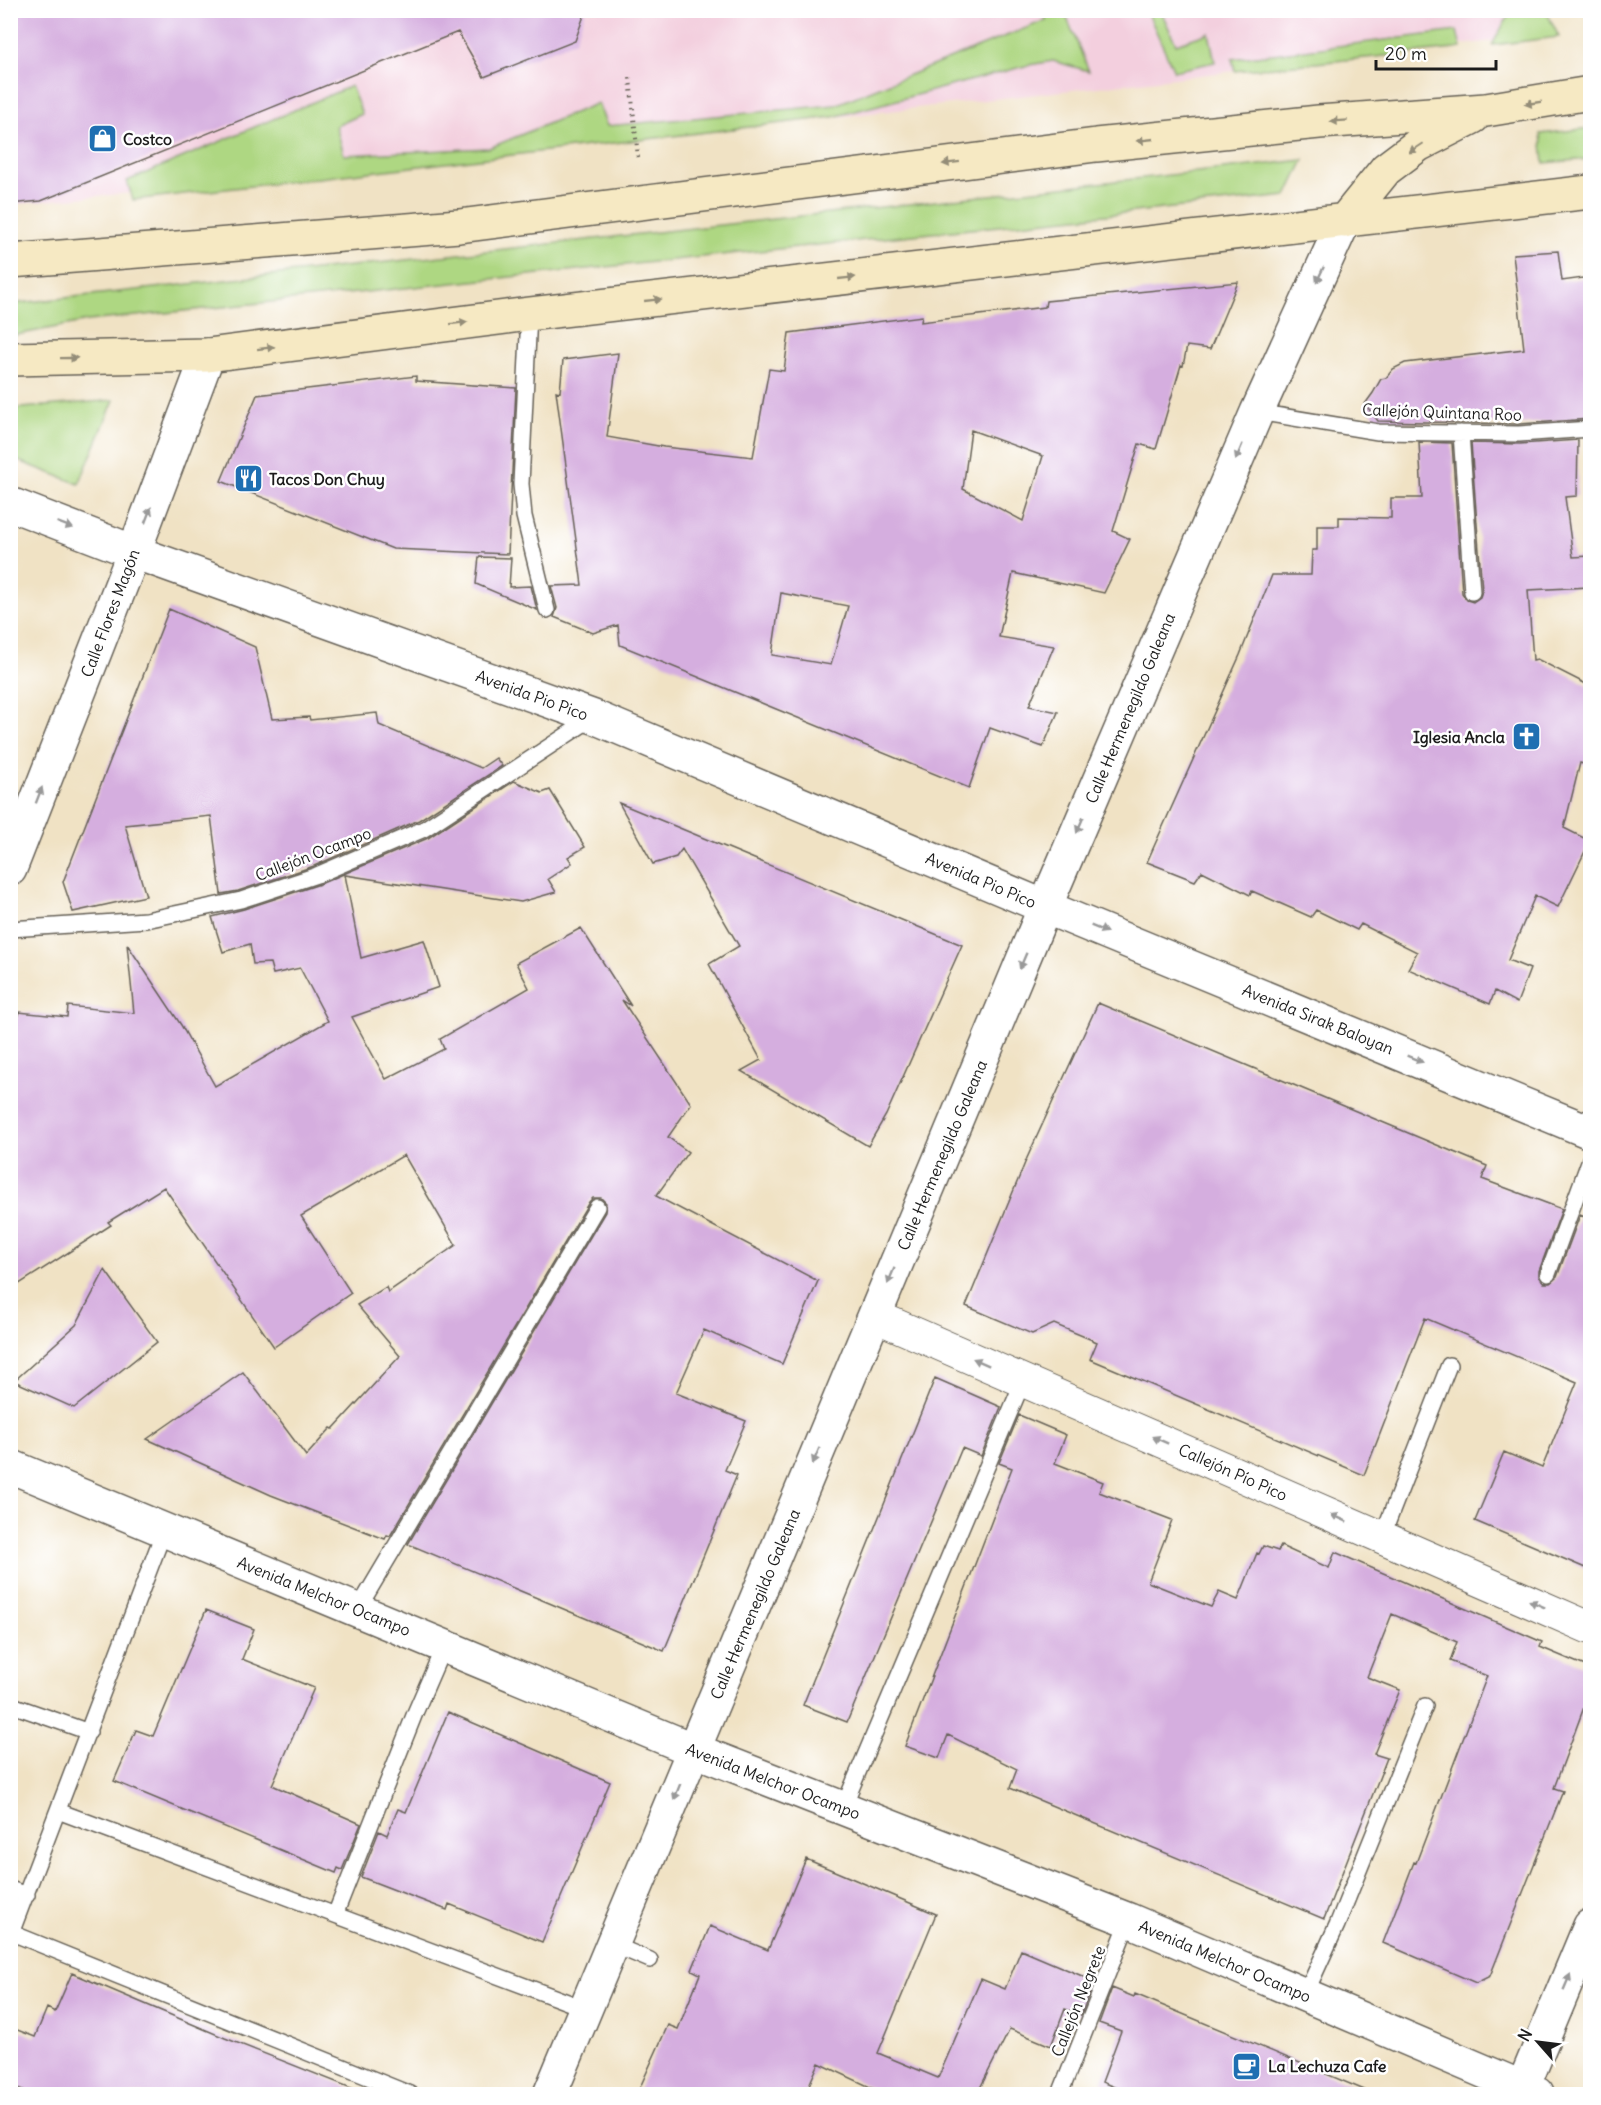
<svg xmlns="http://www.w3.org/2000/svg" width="1601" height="2105" font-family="Delius,sans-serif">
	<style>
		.built { fill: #f3cfde }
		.green { fill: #aed782; stroke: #657a4f; stroke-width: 1.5 }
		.building { fill: #d5aedf; fill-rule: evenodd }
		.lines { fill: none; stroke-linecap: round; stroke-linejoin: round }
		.service-casing { stroke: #666157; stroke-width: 18 }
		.minor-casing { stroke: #666157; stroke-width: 34 }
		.tertiary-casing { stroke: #666157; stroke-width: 36 }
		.secondary-casing { stroke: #666157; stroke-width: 36 }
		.path { stroke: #666157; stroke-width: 4; stroke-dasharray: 1.5 4.5; stroke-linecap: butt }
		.service { stroke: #fff; stroke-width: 15 }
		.minor { stroke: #fff; stroke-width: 32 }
		.tertiary { stroke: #fff; stroke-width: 33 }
		.secondary { stroke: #f6e9c3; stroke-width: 33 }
		.oneway { fill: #948d78 }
		.oneway2 { fill: #999 }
		.labels { text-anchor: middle; stroke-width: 5; stroke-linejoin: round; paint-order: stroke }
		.poi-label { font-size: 16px; font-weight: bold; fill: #1c1c1c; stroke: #fff; text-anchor: start }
		.street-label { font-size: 16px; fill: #1c1c1c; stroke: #fff }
	</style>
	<rect width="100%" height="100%" fill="#fff"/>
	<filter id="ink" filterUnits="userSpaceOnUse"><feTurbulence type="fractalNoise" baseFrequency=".0167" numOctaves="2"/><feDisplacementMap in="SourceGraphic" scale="12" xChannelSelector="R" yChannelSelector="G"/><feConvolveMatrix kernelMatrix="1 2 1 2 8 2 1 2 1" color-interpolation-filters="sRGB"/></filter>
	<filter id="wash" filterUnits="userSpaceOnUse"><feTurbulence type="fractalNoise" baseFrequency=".008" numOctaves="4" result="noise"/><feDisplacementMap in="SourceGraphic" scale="24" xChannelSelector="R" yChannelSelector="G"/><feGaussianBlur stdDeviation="1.35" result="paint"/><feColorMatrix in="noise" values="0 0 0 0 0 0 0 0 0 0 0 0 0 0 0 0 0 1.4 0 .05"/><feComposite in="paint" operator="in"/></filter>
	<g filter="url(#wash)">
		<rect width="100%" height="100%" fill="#f0e2c4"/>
		<path class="built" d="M 1526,10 L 1538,36 L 364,172 L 11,204 L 11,11 Z"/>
		<path class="green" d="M 1044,11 L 1064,11 L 1089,71 L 1053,61 L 1029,65 L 833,117 L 133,200 L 127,181 L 351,86 L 362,114 L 336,126 L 344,155 L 489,148 L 598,103 L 607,126 L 835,105 L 1046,20 Z
			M 1147,11 L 1161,11 L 1176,44 L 1209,33 L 1215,62 L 1174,71 Z
			M 1511,11 L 1546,11 L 1559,37 L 1492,45 Z
			M 1457,31 L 1461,48 L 1455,49 L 1235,71 L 1232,59 Z
			M 1590,128 L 1590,159 L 1544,163 L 1541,134 Z
			M 1304,160 L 1287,196 L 88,321 L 11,336 L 11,304 Z
			M 114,400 L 79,484 L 11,458 L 11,409 Z"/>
		<g id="blocks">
			<path class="building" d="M 10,10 L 586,10 L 575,41 L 484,77 L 458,32 L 41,201 L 10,204 Z
				M 1558,251 L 1562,281 L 1590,277 L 1590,419 L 1519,424 L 1378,421 L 1365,404 L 1373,393 L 1381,379 L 1386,378 L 1393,369 L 1405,363 L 1524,349 L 1513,254 Z
				M 1238,282 L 1210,349 L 1187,346 L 1183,366 L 1181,365 L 1156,449 L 1139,444 L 1113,531 L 1130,539 L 1104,593 L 1013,573 L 999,637 L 1054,646 L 1029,706 L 1058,712 L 1043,747 L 990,728 L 969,788 L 620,645 L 618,625 L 593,633 L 554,617 L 557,608 L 551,586 L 582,585 L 556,391 L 560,392 L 563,360 L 618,353 L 607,437 L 664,447 L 753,457 L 769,369 L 784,371 L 789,333 L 922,316 L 921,322 L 1045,307 L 1046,301 ZM 971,430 L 1043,456 L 1023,521 L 963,489 ZM 781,593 L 848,606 L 831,665 L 772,655 Z
				M 416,376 L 416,381 L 516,388 L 508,554 L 393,549 L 221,481 L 257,395 Z
				M 1578,440 L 1577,496 L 1565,497 L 1573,557 L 1590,556 L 1590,587 L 1528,590 L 1533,660 L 1537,659 L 1590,686 L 1590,766 L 1580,763 L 1564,828 L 1590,841 L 1558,907 L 1535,896 L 1508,960 L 1530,969 L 1517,1003 L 1495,991 L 1490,1004 L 1408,969 L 1417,952 L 1361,924 L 1357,930 L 1316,910 L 1311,917 L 1252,891 L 1250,895 L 1202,871 L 1195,881 L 1147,862 L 1240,655 L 1272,575 L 1311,575 L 1312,550 L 1317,550 L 1317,526 L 1339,526 L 1339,517 L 1391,518 L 1391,498 L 1422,498 L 1419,442 L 1452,443 L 1462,593 L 1467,600 L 1473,602 L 1480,597 L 1482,591 L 1471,443 L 1520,444 Z
				M 479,557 L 511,558 L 509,587 L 531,586 L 537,610 L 476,584 Z
				M 169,609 L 255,647 L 272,719 L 309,717 L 310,720 L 377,713 L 379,725 L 481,768 L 496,758 L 502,766 L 419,820 L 314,866 L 238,891 L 221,894 L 211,816 L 125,825 L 146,896 L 73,912 L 63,882 Z
				M 514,781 L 542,793 L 550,790 L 585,847 L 568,857 L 572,863 L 548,879 L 556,892 L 521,902 L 345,875 L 361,958 L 424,940 L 439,987 L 352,1017 L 386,1079 L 444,1049 L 440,1039 L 529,988 L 516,963 L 581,928 L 631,1006 L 622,1000 L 691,1104 L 668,1137 L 688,1152 L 656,1196 L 818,1281 L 782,1364 L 704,1330 L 676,1393 L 746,1421 L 725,1470 L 737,1475 L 664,1651 L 408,1544 L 605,1212 L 606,1203 L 601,1198 L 593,1198 L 589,1202 L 390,1536 L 387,1535 L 385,1539 L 271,1495 L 147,1439 L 243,1372 L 306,1456 L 331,1428 L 333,1429 L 400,1356 L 357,1305 L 386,1287 L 388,1292 L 456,1245 L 404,1155 L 301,1216 L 351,1293 L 274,1347 L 164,1187 L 108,1222 L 111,1225 L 10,1290 L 10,1034 L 19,1012 L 67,1017 L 68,1006 L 134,1013 L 127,944 L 181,1025 L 215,1086 L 328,1021 L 300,968 L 273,974 L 270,963 L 253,964 L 250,944 L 223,952 L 212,917 L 244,909 L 320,884 L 428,838 Z
				M 619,803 L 962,945 L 886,1115 L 868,1146 L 741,1071 L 761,1060 L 709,964 L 739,946 L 682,849 L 676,857 L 653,864 Z
				M 1098,1003 L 1487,1166 L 1482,1179 L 1562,1209 L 1539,1271 L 1539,1276 L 1544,1283 L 1550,1283 L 1557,1277 L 1580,1215 L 1590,1219 L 1590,1570 L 1475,1521 L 1504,1452 L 1542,1468 L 1577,1382 L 1425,1318 L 1364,1475 L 1090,1359 L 1097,1342 L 1054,1324 L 1032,1334 L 966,1306 L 1027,1158 Z
				M 105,1270 L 157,1342 L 74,1408 L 14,1381 L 76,1325 Z
				M 935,1378 L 1001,1407 L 981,1456 L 962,1448 L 847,1722 L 803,1705 Z
				M 1019,1415 L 1066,1435 L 1055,1463 L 1103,1482 L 1099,1492 L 1172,1520 L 1148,1582 L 1211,1607 L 1219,1592 L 1238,1600 L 1257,1553 L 1259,1554 L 1263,1546 L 1278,1551 L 1281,1546 L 1329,1568 L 1335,1552 L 1542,1642 L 1540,1647 L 1590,1668 L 1590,1691 L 1554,1788 L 1563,1791 L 1490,1976 L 1476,1983 L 1383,1943 L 1414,1862 L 1416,1863 L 1487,1676 L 1450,1661 L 1457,1642 L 1392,1614 L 1367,1677 L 1400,1690 L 1374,1754 L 1387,1758 L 1324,1919 L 1010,1788 L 1017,1769 L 948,1735 L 939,1758 L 905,1746 L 1012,1468 L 999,1463 Z
				M 206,1610 L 254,1629 L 242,1659 L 314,1688 L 272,1785 L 361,1824 L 342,1870 L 338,1868 L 336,1873 L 114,1781 L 136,1730 L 153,1736 Z
				M 448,1712 L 610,1782 L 542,1942 L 449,1904 L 447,1910 L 361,1877 L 379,1831 L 387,1835 L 398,1809 L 406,1812 Z
				M 806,1859 L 936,1914 L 878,2053 L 938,2078 L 981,1979 L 1005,1989 L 1021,1950 L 1094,1981 L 1081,2015 L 1065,2009 L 1051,2046 L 1010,2029 L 977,2094 L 885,2094 L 819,2063 L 805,2094 L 637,2094 L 668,2025 L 678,2029 L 700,1974 L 692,1970 L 710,1926 L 768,1950 Z
				M 72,1973 L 225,2038 L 364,2093 L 364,2094 L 33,2094 L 10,2085 L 10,2027 L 35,2037 L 47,2008 L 55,2012 Z
				M 1112,1988 L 1134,1997 L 1135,1994 L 1374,2094 L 1131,2094 L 1102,2082 L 1121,2031 L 1099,2023 Z"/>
		</g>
	</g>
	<g filter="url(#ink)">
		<use href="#blocks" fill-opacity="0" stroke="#666157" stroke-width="1.5"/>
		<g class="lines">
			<defs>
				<path id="service" d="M 529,314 L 521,484 L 524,516 L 547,610
					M 1257,412 L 1378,432 L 1519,434 L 1590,429
					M 1461,433 L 1472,592
					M 10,929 L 146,920 L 241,900 L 317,875 L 424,829 L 594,717
					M 1548,1274 L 1590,1159
					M 1382,1537 L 1449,1365
					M 358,1609 L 597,1207
					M 10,1708 L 15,1706 L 89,1732
					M 843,1808 L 1023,1381
					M 58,1811 L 586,2009
					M 10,1889 L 27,1895
					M 335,1915 L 415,1713 L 444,1646
					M 12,1933 L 410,2094
					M 10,1936 L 164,1531
					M 614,1945 L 650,1960
					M 1305,1995 L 1337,1925 L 1425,1706
					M 1060,2094 L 1129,1920"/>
				<path id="minor" d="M 875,1316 L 1590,1628"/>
				<path id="tertiary" d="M 10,504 L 134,552 L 594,717 L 1045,907 L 1590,1132
					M 10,869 L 134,552 L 208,355
					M 10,1466 L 694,1750 L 1129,1920 L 1537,2094
					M 550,2094 L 1045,907 L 1257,412 L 1344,221
					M 1520,2094 L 1590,1926"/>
				<path id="secondary" d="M 1344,221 L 1386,169 L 1418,145 L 1473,117
					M 10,261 L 459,226 L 1096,145 L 1319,122 L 1486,110 L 1590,93
					M 10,359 L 208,355 L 529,314 L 1590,192"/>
			</defs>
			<use href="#service" class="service-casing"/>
			<use href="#minor" class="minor-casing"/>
			<use href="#tertiary" class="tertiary-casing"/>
			<use href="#secondary" class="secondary-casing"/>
			<path class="path" d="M 630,78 L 638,158"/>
			<use href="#service" class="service"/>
			<use href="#minor" class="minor"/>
			<use href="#tertiary" class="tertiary"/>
			<use href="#secondary" class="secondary"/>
		</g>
		<defs><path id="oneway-solid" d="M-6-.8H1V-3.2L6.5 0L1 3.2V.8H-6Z" transform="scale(1.5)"/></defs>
		<g class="oneway">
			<use href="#oneway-solid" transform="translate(1533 103) rotate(171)"/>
			<use href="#oneway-solid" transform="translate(1339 121) rotate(176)"/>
			<use href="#oneway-solid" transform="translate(1145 140) rotate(174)"/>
			<use href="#oneway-solid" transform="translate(1416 148) rotate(146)"/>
			<use href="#oneway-solid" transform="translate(951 163) rotate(173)"/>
			<use href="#oneway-solid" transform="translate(847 278) rotate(-6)"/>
			<use href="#oneway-solid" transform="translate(653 300) rotate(-6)"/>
			<use href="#oneway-solid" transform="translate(459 323) rotate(-7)"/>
			<use href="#oneway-solid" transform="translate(266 348) rotate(-7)"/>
			<use href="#oneway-solid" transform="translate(69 358) rotate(-1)"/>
		</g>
		<g class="oneway2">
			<use href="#oneway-solid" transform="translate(1320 275) rotate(115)"/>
			<use href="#oneway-solid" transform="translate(1239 452) rotate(113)"/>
			<use href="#oneway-solid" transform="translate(148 515) rotate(-69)"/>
			<use href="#oneway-solid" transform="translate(65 525) rotate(21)"/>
			<use href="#oneway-solid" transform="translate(39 795) rotate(-69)"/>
			<use href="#oneway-solid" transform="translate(1080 825) rotate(113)"/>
			<use href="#oneway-solid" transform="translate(1099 929) rotate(22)"/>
			<use href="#oneway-solid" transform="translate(1023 961) rotate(113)"/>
			<use href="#oneway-solid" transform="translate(1415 1059) rotate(22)"/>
			<use href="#oneway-solid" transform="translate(891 1276) rotate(113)"/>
			<use href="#oneway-solid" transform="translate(981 1362) rotate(-156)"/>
			<use href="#oneway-solid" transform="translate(1160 1440) rotate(-156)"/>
			<use href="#oneway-solid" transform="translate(816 1456) rotate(113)"/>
			<use href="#oneway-solid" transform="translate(1339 1518) rotate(-156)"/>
			<use href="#oneway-solid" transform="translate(1537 1604) rotate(-156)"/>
			<use href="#oneway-solid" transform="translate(677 1792) rotate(112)"/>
			<use href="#oneway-solid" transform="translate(1567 1982) rotate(-67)"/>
		</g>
	</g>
	<defs>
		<symbol id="shop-square" viewBox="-11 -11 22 22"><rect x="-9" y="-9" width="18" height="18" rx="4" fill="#1f6fb2" stroke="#fff"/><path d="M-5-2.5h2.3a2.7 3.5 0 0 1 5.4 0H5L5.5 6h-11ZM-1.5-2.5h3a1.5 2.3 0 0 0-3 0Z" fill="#fff"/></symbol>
		<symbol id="restaurant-square" viewBox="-11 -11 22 22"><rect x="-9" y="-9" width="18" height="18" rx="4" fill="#1f6fb2" stroke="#fff"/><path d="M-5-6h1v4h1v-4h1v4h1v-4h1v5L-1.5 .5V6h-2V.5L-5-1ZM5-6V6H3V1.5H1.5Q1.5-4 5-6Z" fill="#fff"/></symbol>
		<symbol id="church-square" viewBox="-11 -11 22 22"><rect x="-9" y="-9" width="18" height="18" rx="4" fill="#1f6fb2" stroke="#fff"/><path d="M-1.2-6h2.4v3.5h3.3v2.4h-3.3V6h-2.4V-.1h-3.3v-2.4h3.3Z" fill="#fff"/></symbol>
		<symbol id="cafe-square" viewBox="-11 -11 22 22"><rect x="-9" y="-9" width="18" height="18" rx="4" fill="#1f6fb2" stroke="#fff"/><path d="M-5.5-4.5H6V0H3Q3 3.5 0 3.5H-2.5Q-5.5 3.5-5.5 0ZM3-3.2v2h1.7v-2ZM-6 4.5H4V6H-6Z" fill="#fff"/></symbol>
	</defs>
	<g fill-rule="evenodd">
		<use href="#shop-square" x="86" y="122" width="33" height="33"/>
		<use href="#restaurant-square" x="232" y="462" width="33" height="33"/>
		<use href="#church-square" x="1510" y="720" width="33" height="33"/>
		<use href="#cafe-square" x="1230" y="2050" width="33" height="33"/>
	</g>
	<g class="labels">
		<g class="poi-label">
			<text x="123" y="145">Costco</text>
			<text x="269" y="485">Tacos Don Chuy</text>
			<text x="1505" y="743" text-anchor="end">Iglesia Ancla</text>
			<text x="1268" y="2072">La Lechuza Cafe</text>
		</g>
		<g class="street-label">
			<text transform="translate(1442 412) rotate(2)" y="6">Callejón Quintana Roo</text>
			<text transform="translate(110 613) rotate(-69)" y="6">Calle Flores Magón</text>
			<text transform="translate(532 695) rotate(20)" y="6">Avenida Pio Pico</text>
			<text transform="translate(1130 708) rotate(-67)" y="6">Calle Hermenegildo Galeana</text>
			<text transform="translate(313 854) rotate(-21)" y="6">Callejón Ocampo</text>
			<text transform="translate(981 880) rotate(23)" y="6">Avenida Pio Pico</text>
			<text transform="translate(1318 1019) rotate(22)" y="6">Avenida Sirak Baloyan</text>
			<text transform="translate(942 1155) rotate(-67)" y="6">Calle Hermenegildo Galeana</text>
			<text transform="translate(1233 1472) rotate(24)" y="6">Callejón Pío Pico</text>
			<text transform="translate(324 1596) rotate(22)" y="6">Avenida Melchor Ocampo</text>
			<text transform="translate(755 1604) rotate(-67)" y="6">Calle Hermenegildo Galeana</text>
			<text transform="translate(773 1781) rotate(21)" y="6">Avenida Melchor Ocampo</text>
			<text transform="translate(1225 1961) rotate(23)" y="6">Avenida Melchor Ocampo</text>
			<text transform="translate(1078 2001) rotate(-68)" y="6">Callejón Negrete</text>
		</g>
	</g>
	<rect width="1601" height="2105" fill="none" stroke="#fff" stroke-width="36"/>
	<g transform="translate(1538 2042) rotate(298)" stroke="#ffffff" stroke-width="4.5" paint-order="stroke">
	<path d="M0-4.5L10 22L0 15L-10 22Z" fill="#1c1c1c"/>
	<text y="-9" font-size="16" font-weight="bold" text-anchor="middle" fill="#1c1c1c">N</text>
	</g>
	<path d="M1376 60v9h120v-9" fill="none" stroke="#1c1c1c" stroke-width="3"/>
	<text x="1385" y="60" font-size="18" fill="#1c1c1c" stroke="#ffffff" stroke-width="4.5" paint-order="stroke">20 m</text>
</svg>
